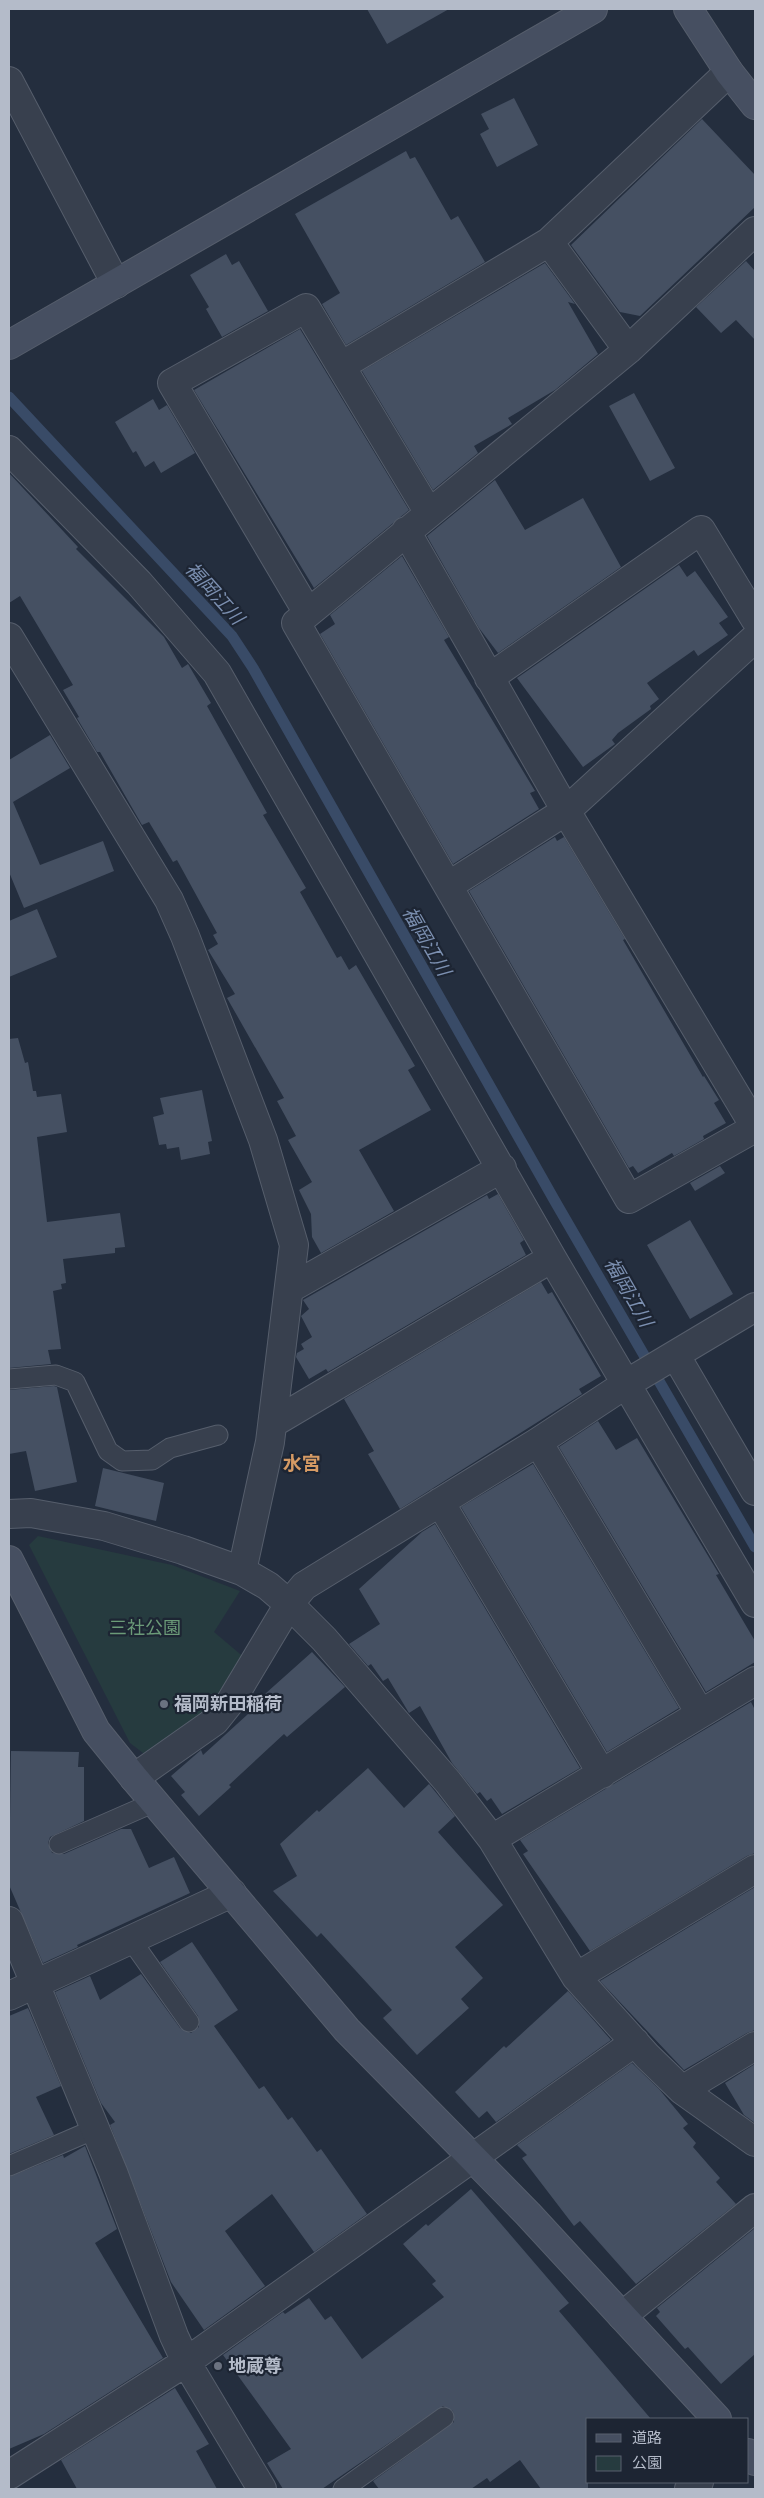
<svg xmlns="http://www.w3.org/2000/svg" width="764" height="2498" font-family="Jost,'Noto Sans JP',sans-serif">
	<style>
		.green { fill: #263b3f }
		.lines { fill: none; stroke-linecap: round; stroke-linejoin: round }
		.stream { stroke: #394b67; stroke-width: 11 }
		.building { fill: #455062 }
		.lane-casing { stroke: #565e6c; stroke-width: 21 }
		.street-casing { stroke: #565e6c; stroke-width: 30 }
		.secondary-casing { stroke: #565e6c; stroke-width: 30 }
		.lane { stroke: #38404e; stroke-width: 19 }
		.street { stroke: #38404e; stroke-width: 28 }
		.secondary { stroke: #464f61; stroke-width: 28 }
		.worship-dot { fill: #6b7280; stroke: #1d2533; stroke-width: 2 }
		.labels { text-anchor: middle; stroke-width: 4.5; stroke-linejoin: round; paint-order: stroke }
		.park-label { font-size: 18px; fill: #6b9a78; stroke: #1d2533 }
		.poi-label { font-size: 18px; font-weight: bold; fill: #b4bbc9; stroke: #1d2533; text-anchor: start }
		.water-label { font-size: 19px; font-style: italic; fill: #7c90b1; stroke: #1d2533 }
		.neighbourhood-label { font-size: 19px; font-weight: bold; fill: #d59a64; stroke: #1d2533 }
	</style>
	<rect width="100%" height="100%" fill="#242e3e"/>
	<path class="green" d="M 38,1536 L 172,1565 L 240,1591 L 214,1632 L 246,1659 L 211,1709 L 147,1756 L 130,1743 L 29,1545 Z"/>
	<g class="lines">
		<path class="stream" d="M 9,397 L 232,636 L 253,668 L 556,1203 L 755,1547"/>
	</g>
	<path class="building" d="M 367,9 L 449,9 L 387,44 Z
		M 514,98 L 538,145 L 497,167 L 480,134 L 489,129 L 481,114 Z
		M 702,119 L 755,175 L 755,207 L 640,316 L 620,312 L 571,245 Z
		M 406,151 L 410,159 L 415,157 L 451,220 L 458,216 L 485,262 L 346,345 L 322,304 L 340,293 L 295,214 Z
		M 226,254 L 232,265 L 239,261 L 268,311 L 222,337 L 206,309 L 209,307 L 190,275 Z
		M 746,261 L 755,271 L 755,340 L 736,320 L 721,333 L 696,307 Z
		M 545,263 L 575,304 L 568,302 L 598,354 L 555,390 L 508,418 L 512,424 L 474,446 L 478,453 L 433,490 L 362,371 Z
		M 300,329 L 409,510 L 314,588 L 194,390 Z
		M 634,393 L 675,468 L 650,481 L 609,406 Z
		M 153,399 L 159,410 L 167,405 L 195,453 L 161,473 L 154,461 L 145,467 L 136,451 L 133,453 L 115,422 Z
		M 9,473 L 78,547 L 76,549 L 164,637 L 182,668 L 188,664 L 211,703 L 207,706 L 267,813 L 263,815 L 306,888 L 300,892 L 337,958 L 341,956 L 349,970 L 356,965 L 415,1066 L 408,1070 L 431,1110 L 359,1150 L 394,1211 L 321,1253 L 312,1237 L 311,1214 L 299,1190 L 312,1182 L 288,1140 L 296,1136 L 277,1101 L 284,1098 L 227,998 L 235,994 L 208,950 L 218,944 L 213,935 L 217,933 L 177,860 L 173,862 L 149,822 L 142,825 L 100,752 L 97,752 L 77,718 L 79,717 L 63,690 L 73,685 L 20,596 L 9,603 Z
		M 495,480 L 525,530 L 583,498 L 621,567 L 498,653 L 479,628 L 427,536 Z
		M 402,556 L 449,637 L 444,640 L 535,791 L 530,793 L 539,809 L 453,864 L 320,634 L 335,624 L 330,615 Z
		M 679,565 L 687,577 L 695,571 L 728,617 L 719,623 L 728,635 L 698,656 L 694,650 L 647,683 L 659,699 L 650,706 L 651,709 L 618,733 L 612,740 L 615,744 L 583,767 L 517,678 Z
		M 50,735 L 70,768 L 13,802 L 40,865 L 103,841 L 114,871 L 24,908 L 9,872 L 9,760 Z
		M 555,837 L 557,841 L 564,837 L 625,939 L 623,940 L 703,1077 L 704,1076 L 719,1100 L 714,1103 L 726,1123 L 703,1136 L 704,1139 L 674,1156 L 672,1153 L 638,1173 L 633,1166 L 629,1168 L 469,891 Z
		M 37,909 L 57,957 L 9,977 L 9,921 Z
		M 18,1038 L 25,1063 L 28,1062 L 33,1091 L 36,1091 L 37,1097 L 61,1094 L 67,1132 L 37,1137 L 47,1222 L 120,1213 L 125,1247 L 115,1248 L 115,1253 L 63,1259 L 66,1283 L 61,1284 L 62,1289 L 53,1291 L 61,1349 L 48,1350 L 51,1364 L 9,1368 L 9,1039 Z
		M 202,1090 L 212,1141 L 208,1142 L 210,1154 L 181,1160 L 179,1147 L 167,1149 L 166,1144 L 159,1145 L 153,1117 L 164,1114 L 160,1098 Z
		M 720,1166 L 725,1173 L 695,1191 L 690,1183 Z
		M 498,1194 L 524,1240 L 520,1243 L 526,1255 L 328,1372 L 326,1369 L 309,1379 L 296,1357 L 297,1353 L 304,1349 L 301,1344 L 312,1337 L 301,1316 L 309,1309 L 303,1300 L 487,1195 L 489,1199 Z
		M 690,1220 L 733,1294 L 690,1319 L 647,1245 Z
		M 541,1282 L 548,1294 L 552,1292 L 601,1376 L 579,1389 L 582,1394 L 400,1509 L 368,1454 L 374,1451 L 344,1399 Z
		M 54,1386 L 57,1387 L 77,1482 L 35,1491 L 26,1451 L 9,1454 L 9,1390 Z
		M 598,1421 L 616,1450 L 637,1438 L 719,1574 L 716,1575 L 755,1641 L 755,1662 L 706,1692 L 559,1447 Z
		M 533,1464 L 679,1708 L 607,1752 L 461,1507 Z
		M 103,1468 L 164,1483 L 156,1521 L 95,1506 Z
		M 435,1524 L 580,1768 L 502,1814 L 491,1798 L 487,1801 L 480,1792 L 477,1794 L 452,1763 L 420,1706 L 409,1713 L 388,1678 L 383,1681 L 371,1664 L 368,1666 L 349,1644 L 380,1624 L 359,1589 L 422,1532 Z
		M 312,1652 L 345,1687 L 287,1737 L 284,1734 L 229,1785 L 231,1787 L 199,1816 L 181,1795 L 185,1792 L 171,1776 L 201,1750 L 203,1755 L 258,1705 L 256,1702 Z
		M 751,1702 L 755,1710 L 755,1853 L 747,1856 L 590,1951 L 523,1854 L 528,1851 L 520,1840 Z
		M 11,1751 L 79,1752 L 78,1767 L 84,1767 L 84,1821 L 50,1837 L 48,1843 L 52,1853 L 64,1854 L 121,1829 L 131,1829 L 149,1868 L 174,1857 L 190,1893 L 77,1945 L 78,1947 L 43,1963 L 9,1885 Z
		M 368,1768 L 404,1808 L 429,1784 L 455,1816 L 438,1832 L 503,1905 L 455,1947 L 483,1978 L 461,1999 L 469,2008 L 417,2055 L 383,2018 L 392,2010 L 321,1933 L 317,1937 L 273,1891 L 297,1876 L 280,1844 L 317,1810 L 319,1812 Z
		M 755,1887 L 755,2030 L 747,2033 L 684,2070 L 600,1981 Z
		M 192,1942 L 238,2010 L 214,2026 L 259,2089 L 264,2086 L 288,2120 L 292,2117 L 317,2152 L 321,2149 L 367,2214 L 314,2252 L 272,2194 L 225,2231 L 265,2286 L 204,2330 L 171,2282 L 110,2125 L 115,2122 L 101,2103 L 55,1992 L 90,1976 L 100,2000 L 141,1974 L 180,2028 L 191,2033 L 199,2027 L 198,2016 L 160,1962 Z
		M 568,1991 L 611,2040 L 496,2122 L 487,2111 L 479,2118 L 455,2092 L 504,2046 L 506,2048 Z
		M 28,2008 L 61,2086 L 36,2097 L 54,2135 L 9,2154 L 9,2016 Z
		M 632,2063 L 659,2089 L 688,2124 L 683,2128 L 696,2143 L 693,2147 L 720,2178 L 716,2182 L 736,2204 L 636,2284 L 580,2221 L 574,2226 L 522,2158 L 527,2155 L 517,2145 Z
		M 755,2064 L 755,2123 L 744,2115 L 725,2083 Z
		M 85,2146 L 117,2229 L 95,2243 L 163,2358 L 44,2434 L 9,2449 L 9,2177 L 63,2155 L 64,2158 Z
		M 471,2189 L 569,2303 L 559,2311 L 651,2419 L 588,2419 L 588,2489 L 541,2489 L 520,2460 L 490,2482 L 487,2478 L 471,2489 L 379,2489 L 373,2481 L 454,2422 L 453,2411 L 443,2406 L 322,2489 L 283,2489 L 267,2463 L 291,2449 L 223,2355 L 283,2312 L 285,2314 L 309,2298 L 325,2320 L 331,2316 L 362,2359 L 444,2297 L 432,2284 L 436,2281 L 403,2244 L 426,2224 L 428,2226 Z
		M 755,2228 L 755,2354 L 721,2384 L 688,2347 L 685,2349 L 656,2316 L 660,2312 L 657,2308 Z
		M 175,2388 L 209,2444 L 196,2451 L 217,2489 L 77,2489 L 61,2460 Z"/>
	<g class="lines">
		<defs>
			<path id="lane" d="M 9,1379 L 56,1375 L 75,1382 L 108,1451 L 122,1461 L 152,1460 L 170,1448 L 218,1435
				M 59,1844 L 155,1802
				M 131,1940 L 189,2022
				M 9,2166 L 95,2129
				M 343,2489 L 444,2417"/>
			<path id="street" d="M 9,81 L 116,284
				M 755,231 L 628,350 L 296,623 L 629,1199 L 755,1128
				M 549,242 L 628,350
				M 341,366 L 549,242 L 729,72
				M 9,450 L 139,583 L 217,673 L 552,1258 L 755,1603
				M 406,531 L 566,811 L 755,1127
				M 308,613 L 172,383 L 306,308 L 429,513
				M 9,637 L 169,900 L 185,936 L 263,1140 L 294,1245 L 270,1442 L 242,1571
				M 489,678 L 701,530 L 755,619
				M 448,886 L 566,811 L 755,638
				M 289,1289 L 502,1168
				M 676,1356 L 755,1491
				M 273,1423 L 552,1258
				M 538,1442 L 700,1713
				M 440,1502 L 602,1774
				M 9,1514 L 31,1513 L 104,1526 L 183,1550 L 242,1571 L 268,1586 L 289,1604 L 324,1639 L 448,1782 L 492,1839 L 576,1977 L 647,2056 L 682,2090 L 755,2142
				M 134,1778 L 215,1721 L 231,1701 L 289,1604 L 304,1586 L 538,1442 L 626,1384 L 755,1307
				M 492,1839 L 755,1681
				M 9,1921 L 113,2172 L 174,2336 L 186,2362 L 262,2489
				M 576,1977 L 755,1869
				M 9,1996 L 232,1893
				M 682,2090 L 755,2046
				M 622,2316 L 755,2208
				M 9,2475 L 186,2362 L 635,2042
				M 689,2489 L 699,2482"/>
			<path id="secondary" d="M 688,9 L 729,72 L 755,105
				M 9,345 L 593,9
				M 9,1560 L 96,1731 L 134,1778 L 347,2030 L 528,2214 L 717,2419
				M 748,2453 L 755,2461"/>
		</defs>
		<use href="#lane" class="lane-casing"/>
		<use href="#street" class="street-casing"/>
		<use href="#secondary" class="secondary-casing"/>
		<use href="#lane" class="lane"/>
		<use href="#street" class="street"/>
		<use href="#secondary" class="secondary"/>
	</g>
	<g class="worship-dot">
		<circle cx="164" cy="1704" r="5"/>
		<circle cx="218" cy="2366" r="5"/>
	</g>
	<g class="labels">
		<g class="park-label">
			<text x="145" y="1634">三社公園</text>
		</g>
		<g class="poi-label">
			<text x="174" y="1710">福岡新田稲荷</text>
			<text x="228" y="2372">地蔵尊</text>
		</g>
		<g class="water-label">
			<text transform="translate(215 593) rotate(48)" y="7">福岡江川</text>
			<text transform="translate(427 941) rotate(60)" y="7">福岡江川</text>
			<text transform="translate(629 1292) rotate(60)" y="7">福岡江川</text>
		</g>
		<g class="neighbourhood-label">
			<text x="302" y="1470">水宮</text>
		</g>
	</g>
	<rect width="764" height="2498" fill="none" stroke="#b4bbc9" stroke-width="20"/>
	<rect x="586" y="2418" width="162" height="65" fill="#1d2533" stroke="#59616f"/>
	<rect x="596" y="2434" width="25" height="8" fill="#464f61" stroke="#59616f"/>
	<text x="632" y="2443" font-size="15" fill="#b4bbc9">道路</text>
	<rect x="596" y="2456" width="25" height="15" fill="#263b3f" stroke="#59616f"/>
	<text x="632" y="2468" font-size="15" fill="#b4bbc9">公園</text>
</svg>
